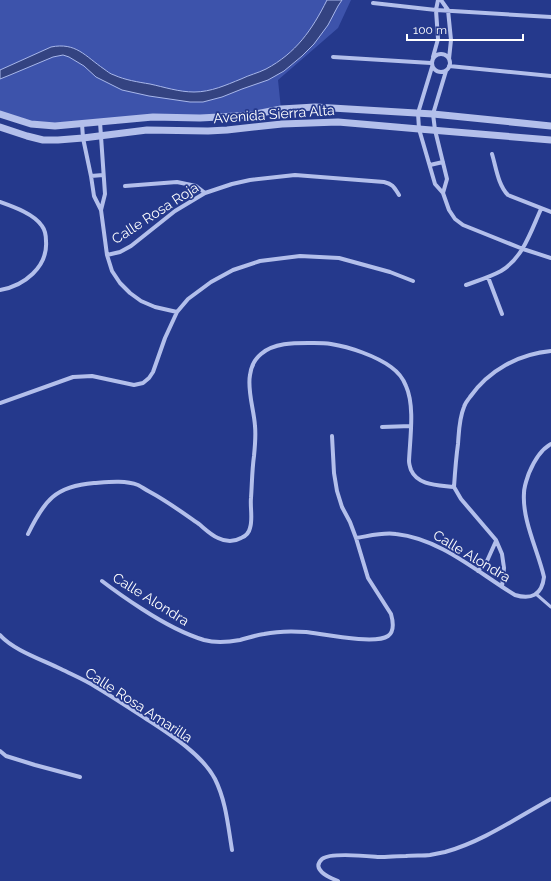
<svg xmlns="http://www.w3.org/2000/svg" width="551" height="881" font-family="Raleway,sans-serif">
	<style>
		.green { fill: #3d53ab }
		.water { fill: #344381; stroke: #a8b7eb }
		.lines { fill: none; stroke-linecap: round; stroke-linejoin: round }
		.service { stroke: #b3bfeb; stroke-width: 3 }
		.minor { stroke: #b3bfeb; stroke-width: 4 }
		.tertiary { stroke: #b3bfeb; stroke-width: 7 }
		.labels { text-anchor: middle; stroke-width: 3.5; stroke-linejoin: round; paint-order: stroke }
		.street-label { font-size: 14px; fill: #fff; stroke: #25398c }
	</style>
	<rect width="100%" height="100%" fill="#25398c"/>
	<path class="green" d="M 0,0 L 351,0 L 338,28 L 278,80 L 281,109 L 251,115 L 139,118 L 55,126 L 0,114 Z"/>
	<path class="water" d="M 327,0 L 342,0 L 338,6 L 328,25 L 314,44 L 302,56 L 284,71 L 268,80 L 242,89 L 222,97 L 203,102 L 190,102 L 149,96 L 122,90 L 96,77 L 84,66 L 69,57 L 63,55 L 53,57 L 10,75 L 0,79 L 0,70 L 51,47 C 76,42 85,56 104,69 C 107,71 110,74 114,75 C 125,80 138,82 150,84 C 164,87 179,92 194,92 C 211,92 226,85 241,79 C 249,75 258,73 266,69 C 296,53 312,30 327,0 Z"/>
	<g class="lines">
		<path class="service" d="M 536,594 L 551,607"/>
		<path class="minor" d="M 441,0 L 448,10 L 451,40 L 449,59
			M 373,3 L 436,10 L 551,17
			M432 63a9 9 0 1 1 18 0a9 9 0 1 1-18 0Z
			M 333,57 L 431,63
			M 433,57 L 438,39 L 436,10 L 438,0
			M 449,66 L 551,76
			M 432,67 L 418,113 L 419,129 L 435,184 L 443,193 L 449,210 L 455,219 L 463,225 L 523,249 L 551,258
			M 100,122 L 105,194 L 101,210
			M 82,124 L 83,138 L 91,176 L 94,196 L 101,210 L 107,255 L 112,271 L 120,283 L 130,293 L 141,301 L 155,307 L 177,312
			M 492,154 C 496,167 498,185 508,195 L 551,212
			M 430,165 L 443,162
			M 91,176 L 103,175
			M 125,186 L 177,182 L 196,186 L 205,193
			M 443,193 L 447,179 L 435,130 L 433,114 L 446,71
			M 0,202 C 14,207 34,214 42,226 C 45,230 46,236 46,241 C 48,267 24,286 0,290
			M 107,255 L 120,252 L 131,246 L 175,211 L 205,193 L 232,184 L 250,180 L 295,175 L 384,182 C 393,184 394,187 399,195
			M 488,277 L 502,314
			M 466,285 C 477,281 490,277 501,271 C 523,258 531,231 541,209
			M 0,403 L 73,377 L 92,376 L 134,385 L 143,383 L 149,378 L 153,372 L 165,338 L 177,312 L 188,299 L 211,282 L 233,270 L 260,261 L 300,256 L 339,258 L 390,272 L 413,281
			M 382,427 L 411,426
			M 454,487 C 455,472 456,458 458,444 C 459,431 459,419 464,407 C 465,403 468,400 470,397 C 489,370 519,354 551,351
			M 454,487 L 461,499 L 496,540 L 502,554 L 504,568 L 502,587
			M 28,534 C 44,501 55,486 94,483 C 108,482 125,480 138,485 C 142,487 146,490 150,492 C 167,501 183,513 199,524 C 205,529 211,535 218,538 C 226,542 234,542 241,538 C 246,536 249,533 250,528 C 253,519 250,507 251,498 C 252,484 252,470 254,456 C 255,446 256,436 255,426 C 254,410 247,390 250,375 C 251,367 255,359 261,354 C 275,342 296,343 314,343 C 319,343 325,343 331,344 C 350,347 376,356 391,367 C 398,372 403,378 406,386 C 415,406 410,438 409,461 C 409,464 410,467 411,470 C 418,486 439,485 454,487
			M 356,538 C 369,536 383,532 396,534 C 441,539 477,572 515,595 C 531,600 542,595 544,577 C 538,551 522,520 524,493 C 524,486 527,479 529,473 C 534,461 540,450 551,444
			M 478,571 L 487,561 L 496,541
			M 102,581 C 115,591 128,600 142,609 C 162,622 181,633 204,640 C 215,643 229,642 240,640 C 248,638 256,635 264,634 C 278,631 293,631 306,632 C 323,634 375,645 388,636 C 395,631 393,621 391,614 L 368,578 L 356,538 L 350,522 L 342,507 L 337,491 L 334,473 L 332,436
			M 0,635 C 13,650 43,660 61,669 C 73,675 85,680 96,687 C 113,697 129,708 145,718 C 168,733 202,754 215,779 C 226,801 228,826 232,850
			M 0,751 L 6,756 L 35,765 L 80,777
			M 338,881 C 331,878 310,870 322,859 C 330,852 367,856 379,857 C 388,857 397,856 406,856 C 414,855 422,856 430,855 C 435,854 440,853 445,852 C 482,842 518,817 551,799"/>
		<path class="tertiary" d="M 0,114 L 31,124 L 55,126 L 153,117 L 200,118 L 219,117 L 251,115 L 281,109 L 315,107 L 433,114 L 551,126
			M 0,127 L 27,136 L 43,140 L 58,140 L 83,138 L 147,130 L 208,131 L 227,130 L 282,124 L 338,122 L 419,129 L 551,140"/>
	</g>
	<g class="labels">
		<g class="street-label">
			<text transform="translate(274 114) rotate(-4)" y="5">Avenida Sierra Alta</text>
			<text transform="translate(155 213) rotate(-33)" y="5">Calle Rosa Roja</text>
			<text transform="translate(472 556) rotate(31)" y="5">Calle Alondra</text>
			<text transform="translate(151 599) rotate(32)" y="5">Calle Alondra</text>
			<text transform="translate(139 705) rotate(33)" y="5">Calle Rosa Amarilla</text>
		</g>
	</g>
	<path d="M407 34v6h116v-6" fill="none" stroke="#ffffff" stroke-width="2"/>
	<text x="413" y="34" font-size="12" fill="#ffffff" stroke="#25398c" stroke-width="3" paint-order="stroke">100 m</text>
</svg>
